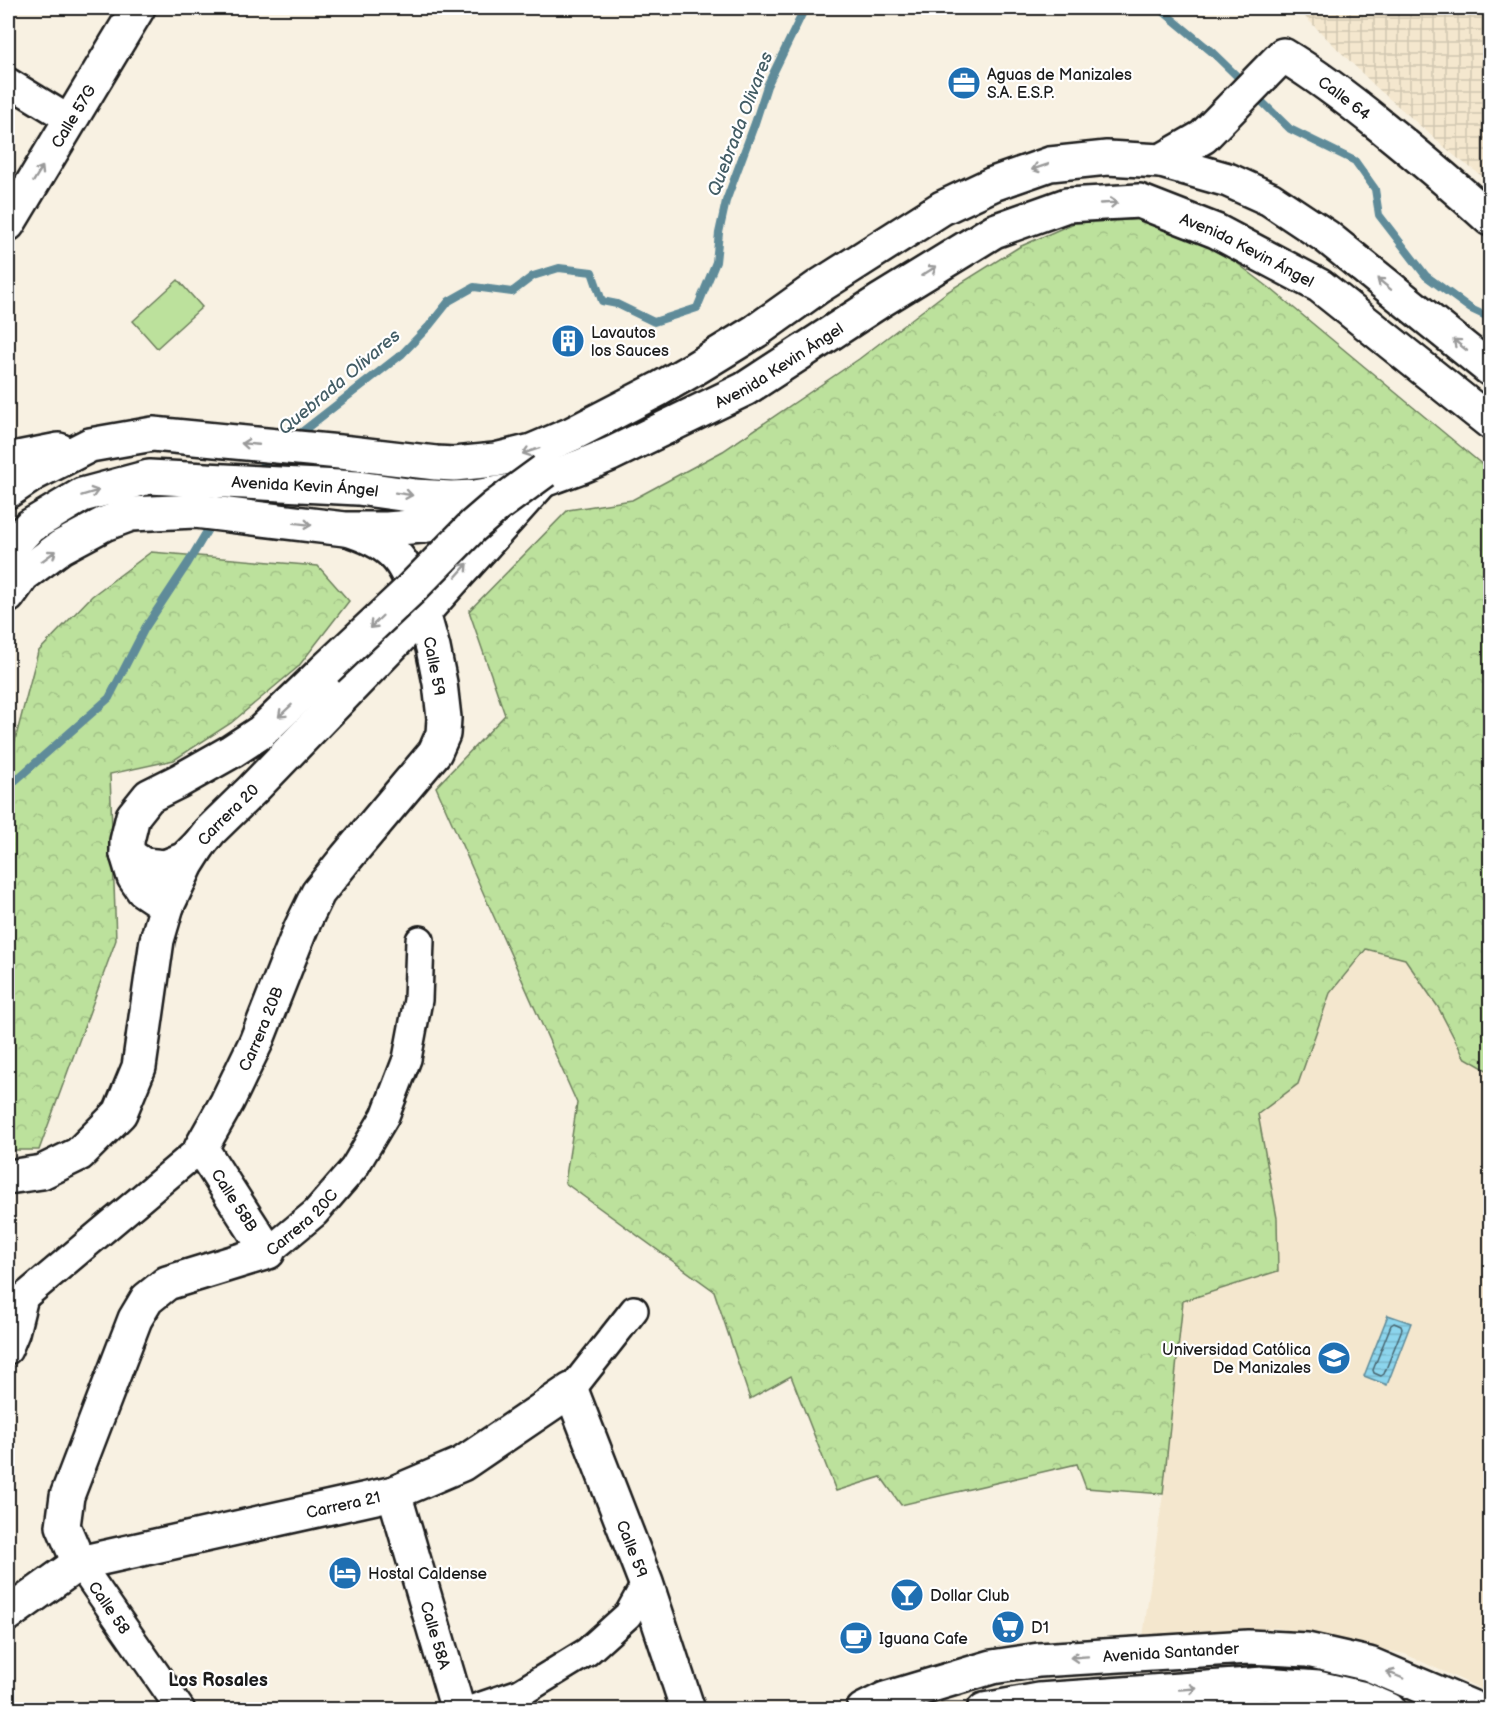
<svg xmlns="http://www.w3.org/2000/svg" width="1498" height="1717" font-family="'Balsamiq Sans',sans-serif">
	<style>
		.built { fill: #f4e7ce }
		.industrial { fill: url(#industrial-grid) }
		.forest { fill: url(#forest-crowns); stroke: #6c7e5c; stroke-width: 1.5 }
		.garden { fill: #bce19c; stroke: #6c7e5c; stroke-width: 1.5 }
		.water { fill: url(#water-rules); stroke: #5f8b99; stroke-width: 1.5 }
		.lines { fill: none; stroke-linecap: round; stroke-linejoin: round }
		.shore { stroke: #496670; stroke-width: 1.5 }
		.stream { stroke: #5f8b99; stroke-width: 8 }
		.minor-casing { stroke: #1c1c1c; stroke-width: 32 }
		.tertiary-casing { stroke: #1c1c1c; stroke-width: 38 }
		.secondary-casing { stroke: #1c1c1c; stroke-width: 38 }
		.primary-casing { stroke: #1c1c1c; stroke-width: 38 }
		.minor { stroke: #fff; stroke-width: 27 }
		.tertiary { stroke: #fff; stroke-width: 33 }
		.secondary { stroke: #fff; stroke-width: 33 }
		.primary { stroke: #fff; stroke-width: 33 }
		.primary-bridge-casing { stroke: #1c1c1c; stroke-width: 38; stroke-linecap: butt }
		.primary-bridge { stroke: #fff; stroke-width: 33 }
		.oneway { stroke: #999 }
		.labels { text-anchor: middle; stroke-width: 4.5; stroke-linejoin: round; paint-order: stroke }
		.poi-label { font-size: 16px; fill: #1c1c1c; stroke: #fff; text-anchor: start }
		.street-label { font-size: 16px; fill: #1c1c1c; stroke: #fff }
		.water-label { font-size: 18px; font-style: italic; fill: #435d65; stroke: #fff }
		.neighbourhood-label { font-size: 18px; font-weight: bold; fill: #1c1c1c; stroke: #fff }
	</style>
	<defs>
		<pattern id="industrial-grid" width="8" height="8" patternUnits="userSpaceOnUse" patternTransform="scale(1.5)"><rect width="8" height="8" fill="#f4e7ce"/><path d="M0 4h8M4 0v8" fill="none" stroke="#d1c6b0"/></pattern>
		<pattern id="forest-crowns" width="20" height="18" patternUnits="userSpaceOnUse" patternTransform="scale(1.5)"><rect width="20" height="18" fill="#bce19c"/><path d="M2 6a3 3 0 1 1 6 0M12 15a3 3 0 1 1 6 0" fill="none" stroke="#a1c086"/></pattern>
		<pattern id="water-rules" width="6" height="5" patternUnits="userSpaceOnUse" patternTransform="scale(1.5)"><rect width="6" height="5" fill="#8cd5ed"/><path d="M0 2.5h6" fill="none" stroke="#78b6cb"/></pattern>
	</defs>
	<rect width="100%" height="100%" fill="#f8f1e2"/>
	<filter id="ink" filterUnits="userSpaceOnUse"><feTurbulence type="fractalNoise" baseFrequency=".0167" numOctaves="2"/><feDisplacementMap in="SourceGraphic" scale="12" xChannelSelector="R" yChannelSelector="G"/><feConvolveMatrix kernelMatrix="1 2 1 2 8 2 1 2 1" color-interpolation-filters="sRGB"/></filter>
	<g filter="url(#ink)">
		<path class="built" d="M 1366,949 L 1405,959 L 1438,1007 L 1464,1057 L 1490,1072 L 1490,1693 L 1405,1654 L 1277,1628 L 1143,1637 L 1163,1494 L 1183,1301 L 1278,1271 L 1277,1218 L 1258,1114 L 1298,1084 L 1330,993 Z"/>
		<path class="industrial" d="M 1296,8 L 1490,8 L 1490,182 L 1456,157 L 1376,87 Z"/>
		<path class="forest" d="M 1146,219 L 1216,247 L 1271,289 L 1490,471 L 1490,1072 L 1464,1057 L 1438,1007 L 1405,959 L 1366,949 L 1330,993 L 1298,1084 L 1258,1114 L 1277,1218 L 1278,1271 L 1183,1301 L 1163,1494 L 1086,1488 L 1077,1464 L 901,1505 L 881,1477 L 836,1491 L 791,1376 L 750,1399 L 714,1291 L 565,1183 L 577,1103 L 436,787 L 505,715 L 469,611 L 568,510 L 632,500 L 723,451 L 859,359 L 947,292 L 1019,247 L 1074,223 Z
			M 151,552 L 318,566 L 349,601 L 298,667 L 231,723 L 174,760 L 110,774 L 116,940 L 39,1150 L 8,1150 L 8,754 L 12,752 L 38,652 L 92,596 Z"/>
		<path class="garden" d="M 178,280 L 202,307 L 157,348 L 133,321 Z"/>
		<path class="water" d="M 1388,1315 L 1411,1323 L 1387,1385 L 1364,1376 Z"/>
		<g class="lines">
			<path class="shore" d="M 1394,1323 L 1401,1326 L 1402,1329 L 1384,1374 L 1381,1376 L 1374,1373 L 1373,1370 L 1391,1325 Z"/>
			<path class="stream" d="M 1159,8 L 1212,52 L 1244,83
				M 1254,94 L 1290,129 L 1355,161 L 1375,189 L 1379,215 L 1426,276 L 1471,309 L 1490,318
				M 294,438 L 402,354 L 429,326 L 449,301 L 474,287 L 512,292 L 533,276 L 559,268 L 592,272 L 602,301 L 617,304 L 654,322 L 697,308 L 716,262 L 719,233 L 726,201 L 755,123 L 767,86 L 805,8
				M 254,474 L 273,455
				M 8,787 L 109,698 L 145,628 L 188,563 L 213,521"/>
			<defs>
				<g id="minor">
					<path d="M 8,82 L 70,120"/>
					<path id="s1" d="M 268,1252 L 315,1213 L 354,1168 L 385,1116 L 407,1059 L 418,1000 L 420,940"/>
					<path d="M 24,1297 L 201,1148"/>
					<path d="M 8,1350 L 15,1333 L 24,1297"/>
					<path d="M 571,1390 L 634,1310"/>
					<path id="s2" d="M 79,1563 L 181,1710"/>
					<path d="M 470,1710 L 520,1693 L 587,1652 L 628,1615 L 646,1583"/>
				</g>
				<g id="tertiary">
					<path id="s3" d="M 8,224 L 138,8"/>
					<path id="s4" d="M 394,1493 L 458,1710"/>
					<path id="s5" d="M 79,1563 L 63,1526 L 67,1496 L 135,1319 L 147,1299 L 167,1283 L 268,1252 L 201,1148 L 227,1102 L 256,1042 L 301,928 L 318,893 L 346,858 L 435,752 L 443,734 L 444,718 L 440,683 L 433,648 L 423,613"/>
					<path id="s6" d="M 8,1614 L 79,1563 L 394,1493 L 462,1464 L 571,1390 L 646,1583 L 688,1710"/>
				</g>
				<g id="secondary">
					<path id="s7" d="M 1161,161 L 1203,137 L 1283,55 C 1318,76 1349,100 1381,126 C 1418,156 1455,187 1490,219"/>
					<path id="s8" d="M 8,1177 L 42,1172 L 79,1154 L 120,1113 L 139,1067 L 157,940 L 167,906 L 187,864 L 199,845 L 210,831 L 253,789 L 423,613 L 539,484"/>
				</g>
				<g id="primary">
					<path d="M 8,460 L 59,450"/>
					<path d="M 8,491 L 35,473 L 90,445 L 153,434 L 350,453 L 436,463 L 454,464 L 495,460 L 532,451 L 572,434 L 659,389 L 694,369 L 756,331 L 818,287 L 942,208 L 993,184 L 1050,164 L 1107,158 L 1161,161 L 1228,180 L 1270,199 L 1327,237 L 1490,369"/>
					<path d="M 353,531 C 403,548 406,568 423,613"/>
					<path id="s9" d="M 8,549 L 30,526 L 82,495 L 149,477 L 358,488 L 415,496 L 451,498 L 475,497 L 516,490 L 582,466 L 611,454 L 745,389 L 880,301 L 994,231 L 1067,205 L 1139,201 L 1216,231 L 1320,286 L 1490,422"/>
					<path d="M 8,596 L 23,575 L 61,547 L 104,524 L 131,514 L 195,511 L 345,529 L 387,529 L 422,526 L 455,520 L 490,507"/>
					<path d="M 127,854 L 144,865 L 165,867 L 185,859 L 199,845"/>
					<path d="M 167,906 L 143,890 L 134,877 L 127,854 L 127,841 L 133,816 L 149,796 L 179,781 L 232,751 L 261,732 L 326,669"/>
					<path id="s10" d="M 863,1710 L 885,1699 L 992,1667 L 1039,1660 L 1248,1647 L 1307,1650 L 1369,1664 L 1478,1710"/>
					<path d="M 984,1710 L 1039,1700 L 1264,1684 L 1318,1688 L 1361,1698 L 1389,1710"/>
				</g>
			</defs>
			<use href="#minor" class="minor-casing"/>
			<use href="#tertiary" class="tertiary-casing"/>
			<use href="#secondary" class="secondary-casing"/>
			<use href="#primary" class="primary-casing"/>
			<use href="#minor" class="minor"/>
			<use href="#tertiary" class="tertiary"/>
			<use href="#secondary" class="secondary"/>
			<use href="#primary" class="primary"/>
			<defs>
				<path id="primary-bridge" d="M 326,669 L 410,590 L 473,526 L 495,507 L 544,471"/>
			</defs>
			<use href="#primary-bridge" class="primary-bridge-casing"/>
			<use href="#primary-bridge" class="primary-bridge"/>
		</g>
		<defs><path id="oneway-shaft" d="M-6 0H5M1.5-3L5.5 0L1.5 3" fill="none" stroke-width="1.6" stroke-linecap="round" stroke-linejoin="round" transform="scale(1.5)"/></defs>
		<g class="oneway">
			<use href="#oneway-shaft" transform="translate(1040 167) rotate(161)"/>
			<use href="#oneway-shaft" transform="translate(38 174) rotate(-59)"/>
			<use href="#oneway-shaft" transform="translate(1109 203) rotate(-3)"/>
			<use href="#oneway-shaft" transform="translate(929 271) rotate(-32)"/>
			<use href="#oneway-shaft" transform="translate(1384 284) rotate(-141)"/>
			<use href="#oneway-shaft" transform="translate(1460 345) rotate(-141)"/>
			<use href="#oneway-shaft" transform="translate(250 444) rotate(-175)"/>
			<use href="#oneway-shaft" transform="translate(531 451) rotate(162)"/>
			<use href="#oneway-shaft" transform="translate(90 493) rotate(-17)"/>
			<use href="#oneway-shaft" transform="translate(404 494) rotate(9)"/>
			<use href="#oneway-shaft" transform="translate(303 524) rotate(7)"/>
			<use href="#oneway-shaft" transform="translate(49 556) rotate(-36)"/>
			<use href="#oneway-shaft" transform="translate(462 570) rotate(-48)"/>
			<use href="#oneway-shaft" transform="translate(376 622) rotate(136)"/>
			<use href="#oneway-shaft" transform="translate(285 711) rotate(137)"/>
			<use href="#oneway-shaft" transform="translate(1079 1657) rotate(176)"/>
			<use href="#oneway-shaft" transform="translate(1395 1675) rotate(-157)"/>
			<use href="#oneway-shaft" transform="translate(1188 1689) rotate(-4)"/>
		</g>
	</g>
	<defs>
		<symbol id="office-disc" viewBox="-11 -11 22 22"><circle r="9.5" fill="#1f6fb2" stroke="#fff"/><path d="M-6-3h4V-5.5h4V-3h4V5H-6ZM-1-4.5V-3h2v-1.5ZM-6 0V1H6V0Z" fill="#fff"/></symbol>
		<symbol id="building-disc" viewBox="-11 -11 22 22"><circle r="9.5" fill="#1f6fb2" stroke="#fff"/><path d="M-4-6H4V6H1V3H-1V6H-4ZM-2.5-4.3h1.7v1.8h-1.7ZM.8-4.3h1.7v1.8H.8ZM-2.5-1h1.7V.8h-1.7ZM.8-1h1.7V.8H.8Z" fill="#fff"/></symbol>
		<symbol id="university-disc" viewBox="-11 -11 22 22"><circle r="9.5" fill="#1f6fb2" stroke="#fff"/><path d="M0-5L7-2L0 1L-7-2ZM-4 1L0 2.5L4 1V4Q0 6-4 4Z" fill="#fff"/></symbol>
		<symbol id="hotel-disc" viewBox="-11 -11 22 22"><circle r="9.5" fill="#1f6fb2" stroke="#fff"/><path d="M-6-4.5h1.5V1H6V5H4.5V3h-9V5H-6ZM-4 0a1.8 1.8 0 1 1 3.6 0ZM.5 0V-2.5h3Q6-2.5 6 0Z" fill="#fff"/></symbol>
		<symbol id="bar-disc" viewBox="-11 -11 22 22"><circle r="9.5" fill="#1f6fb2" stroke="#fff"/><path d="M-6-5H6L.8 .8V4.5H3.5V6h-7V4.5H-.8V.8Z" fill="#fff"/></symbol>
		<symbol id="supermarket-disc" viewBox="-11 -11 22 22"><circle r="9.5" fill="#1f6fb2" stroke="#fff"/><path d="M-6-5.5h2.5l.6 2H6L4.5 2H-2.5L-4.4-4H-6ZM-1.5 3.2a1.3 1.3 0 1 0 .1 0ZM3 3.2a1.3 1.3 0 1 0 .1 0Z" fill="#fff"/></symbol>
		<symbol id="cafe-disc" viewBox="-11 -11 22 22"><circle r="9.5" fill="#1f6fb2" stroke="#fff"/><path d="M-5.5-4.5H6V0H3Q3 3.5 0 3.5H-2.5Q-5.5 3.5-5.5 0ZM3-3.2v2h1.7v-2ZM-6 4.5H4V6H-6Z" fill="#fff"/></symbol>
	</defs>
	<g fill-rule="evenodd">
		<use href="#office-disc" x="945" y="64" width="38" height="38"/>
		<use href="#building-disc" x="549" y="322" width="38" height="38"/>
		<use href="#university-disc" x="1315" y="1339" width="38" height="38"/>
		<use href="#hotel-disc" x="326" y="1554" width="38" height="38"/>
		<use href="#bar-disc" x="888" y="1576" width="38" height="38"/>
		<use href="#supermarket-disc" x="989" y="1608" width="38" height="38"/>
		<use href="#cafe-disc" x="837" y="1619" width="38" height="38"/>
	</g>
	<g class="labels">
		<g class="poi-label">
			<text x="987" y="80">Aguas de Manizales<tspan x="987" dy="18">S.A. E.S.P.</tspan></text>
			<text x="591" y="338">Lavautos<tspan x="591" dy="18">los Sauces</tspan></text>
			<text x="1311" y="1355" text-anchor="end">Universidad Católica<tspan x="1311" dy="18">De Manizales</tspan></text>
			<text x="368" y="1579">Hostal Caldense</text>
			<text x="930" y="1601">Dollar Club</text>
			<text x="1031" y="1633">D1</text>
			<text x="879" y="1644">Iguana Cafe</text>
		</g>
		<g class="street-label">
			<text dy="6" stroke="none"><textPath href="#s7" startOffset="238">Calle 64</textPath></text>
			<text dy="6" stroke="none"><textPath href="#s3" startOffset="126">Calle 57G</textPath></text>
			<text dy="6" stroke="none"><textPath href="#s9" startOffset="1344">Avenida Kevin Ángel</textPath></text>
			<text dy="6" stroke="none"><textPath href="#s9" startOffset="822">Avenida Kevin Ángel</textPath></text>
			<text dy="6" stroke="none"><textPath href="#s9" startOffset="318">Avenida Kevin Ángel</textPath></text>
			<text transform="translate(435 666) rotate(79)" y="6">Calle 59</text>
			<text dy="6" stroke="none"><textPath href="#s8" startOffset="458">Carrera 20</textPath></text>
			<text dy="6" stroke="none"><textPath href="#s5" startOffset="672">Carrera 20B</textPath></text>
			<text transform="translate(235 1200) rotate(57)" y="6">Calle 58B</text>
			<text dy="6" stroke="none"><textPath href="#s1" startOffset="45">Carrera 20C</textPath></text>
			<text dy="6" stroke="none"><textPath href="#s6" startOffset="358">Carrera 21</textPath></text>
			<text dy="6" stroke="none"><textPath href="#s6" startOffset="786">Calle 59</textPath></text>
			<text dy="6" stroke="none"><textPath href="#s2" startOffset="54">Calle 58</textPath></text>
			<text dy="6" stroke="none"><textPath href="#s4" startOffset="148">Calle 58A</textPath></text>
			<text dy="6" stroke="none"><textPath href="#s10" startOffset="316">Avenida Santander</textPath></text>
		</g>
		<g class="water-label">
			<text transform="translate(740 124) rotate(-69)" y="6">Quebrada Olivares</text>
			<text transform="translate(339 382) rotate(-40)" y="6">Quebrada Olivares</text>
		</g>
		<g class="neighbourhood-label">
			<text x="218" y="1686">Los Rosales</text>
		</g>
	</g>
	<rect width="1498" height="1717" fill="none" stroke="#fff" stroke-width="30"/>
	<rect x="15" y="15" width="1468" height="1687" fill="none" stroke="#1c1c1c" stroke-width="2" filter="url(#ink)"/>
</svg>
